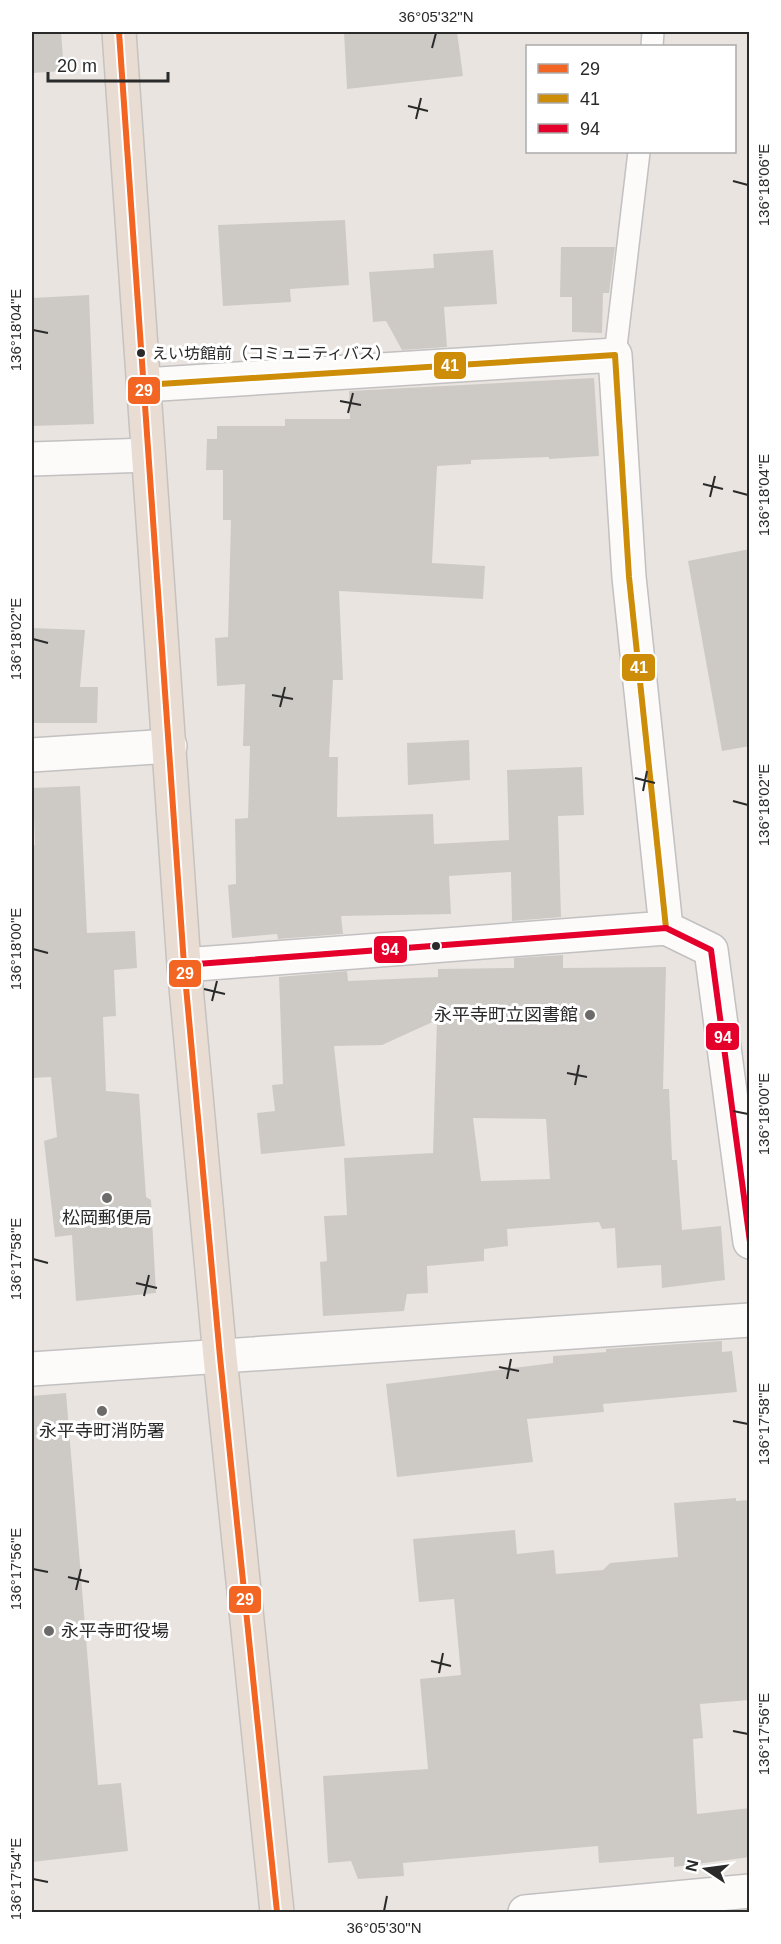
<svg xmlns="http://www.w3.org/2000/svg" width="781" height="1944" font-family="Arial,'Noto Sans JP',sans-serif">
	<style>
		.building { fill: #cdcac6; fill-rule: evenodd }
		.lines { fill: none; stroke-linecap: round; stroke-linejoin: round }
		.lane-casing { stroke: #c2c0c1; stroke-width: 24 }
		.street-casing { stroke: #c2c0c1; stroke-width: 36 }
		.secondary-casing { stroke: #c2c0c1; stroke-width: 36 }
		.highway-casing { stroke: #c4c3c1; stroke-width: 36 }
		.lane { stroke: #fcfbfa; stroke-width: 21 }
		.street { stroke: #fcfbfa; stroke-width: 33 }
		.secondary { stroke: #fcfbfa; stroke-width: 33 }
		.highway { stroke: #e9dcd2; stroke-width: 33 }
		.bus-1-casing { stroke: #fff; stroke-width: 10 }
		.bus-2-casing { stroke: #fff; stroke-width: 10 }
		.bus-3-casing { stroke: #fff; stroke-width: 10 }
		.bus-1 { stroke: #f26522; stroke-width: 6 }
		.bus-2 { stroke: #ce8d08; stroke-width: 6 }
		.bus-3 { stroke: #e4002b; stroke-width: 6 }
		.ticks { fill: none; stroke: #2a2a2a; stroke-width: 2 }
		.bus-dot { fill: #2a2a2a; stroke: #fff; stroke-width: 2 }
		.poi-dot { fill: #6d6b69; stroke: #fff; stroke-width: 2 }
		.labels { text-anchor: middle; stroke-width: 6; stroke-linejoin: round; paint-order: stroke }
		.bus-label { font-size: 16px; fill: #2a2a2a; stroke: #fff; text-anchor: start }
		.poi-label { font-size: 18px; fill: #2a2a2a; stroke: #fff }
		.line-badge { stroke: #fff; stroke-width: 2 }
		.badge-label { font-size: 16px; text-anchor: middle; font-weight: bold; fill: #fff }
		.neatline { fill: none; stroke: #2a2a2a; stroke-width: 2 }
		.ticks-label { font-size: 15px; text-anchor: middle; fill: #2a2a2a }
	</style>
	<rect width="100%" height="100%" fill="#e9e4df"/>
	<path class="building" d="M 32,32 L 61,32 L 64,71 L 32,73 Z
		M 344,32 L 457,32 L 463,76 L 347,89 Z
		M 345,220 L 349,285 L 290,289 L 291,302 L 223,306 L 218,225 Z
		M 561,247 L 615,247 L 609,293 L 603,293 L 602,333 L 572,332 L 572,297 L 560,297 Z
		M 493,250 L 497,304 L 444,307 L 447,347 L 402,350 L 386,321 L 373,322 L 369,272 L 434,268 L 433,254 Z
		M 89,295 L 94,424 L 32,426 L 32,298 Z
		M 594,378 L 599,456 L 549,459 L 549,457 L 471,460 L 471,464 L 437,466 L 432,563 L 485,566 L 483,599 L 339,591 L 343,680 L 333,680 L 329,757 L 338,757 L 337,817 L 433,814 L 434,844 L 509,840 L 507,770 L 582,767 L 584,815 L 558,816 L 561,917 L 512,921 L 511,872 L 449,876 L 451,914 L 341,916 L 343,934 L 278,939 L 277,934 L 232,938 L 228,885 L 236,884 L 235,819 L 248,818 L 250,746 L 243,746 L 245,684 L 217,686 L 215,638 L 228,637 L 231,520 L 223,520 L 223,470 L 206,470 L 207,439 L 217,439 L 217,426 L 285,426 L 285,419 L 350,419 L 349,391 Z
		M 750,549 L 750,746 L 722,751 L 688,561 Z
		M 32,628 L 85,630 L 80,687 L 98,687 L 97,723 L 32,723 Z
		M 469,740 L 470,780 L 408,785 L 407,743 Z
		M 80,786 L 87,933 L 135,931 L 137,968 L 114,970 L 116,1016 L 103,1017 L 106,1091 L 139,1094 L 146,1197 L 151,1200 L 156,1293 L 76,1301 L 72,1235 L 55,1237 L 44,1141 L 57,1137 L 51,1077 L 32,1078 L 32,845 L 35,845 L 33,788 Z
		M 563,955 L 563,968 L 666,967 L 663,1089 L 669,1089 L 672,1160 L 677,1160 L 682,1230 L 721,1226 L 725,1280 L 662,1288 L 661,1265 L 617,1268 L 615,1228 L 602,1229 L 599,1222 L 507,1229 L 508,1246 L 484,1249 L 484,1261 L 427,1266 L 428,1293 L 407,1294 L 404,1311 L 323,1316 L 320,1262 L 327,1261 L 324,1216 L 347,1215 L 344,1158 L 433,1153 L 437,1020 L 382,1045 L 334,1046 L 345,1146 L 261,1154 L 257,1113 L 275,1111 L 272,1085 L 283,1084 L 279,977 L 347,971 L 348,981 L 438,977 L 438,969 L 514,968 L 514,958 ZM 473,1118 L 546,1119 L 550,1179 L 481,1181 Z
		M 722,1341 L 722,1352 L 732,1351 L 737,1392 L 603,1404 L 604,1412 L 527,1419 L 533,1462 L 397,1477 L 386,1384 L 553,1363 L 553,1356 L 606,1352 L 606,1349 Z
		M 66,1393 L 98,1785 L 121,1783 L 128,1851 L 32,1862 L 32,1396 Z
		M 736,1498 L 736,1501 L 750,1500 L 750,1700 L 700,1704 L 703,1738 L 693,1739 L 697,1814 L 750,1808 L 750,1857 L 674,1867 L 674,1857 L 599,1863 L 598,1846 L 403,1863 L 404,1876 L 358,1879 L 351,1861 L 328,1863 L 323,1776 L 428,1769 L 420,1679 L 461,1675 L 454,1599 L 419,1602 L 413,1539 L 515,1530 L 517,1554 L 554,1550 L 556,1574 L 603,1570 L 610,1563 L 678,1557 L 674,1503 Z"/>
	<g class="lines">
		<defs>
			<path id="lane" d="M 652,46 L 653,32
				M 615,355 L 639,152"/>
			<path id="street" d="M 144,385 L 615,355 L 629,577 L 666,928
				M 32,459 L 148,455
				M 32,755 L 170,746
				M 184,965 L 666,928 L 711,950 L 750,1242
				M 32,1369 L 750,1320"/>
			<path id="secondary" d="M 525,1912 L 750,1891"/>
			<path id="highway" d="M 119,32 L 184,965 L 220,1357 L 277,1912"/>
		</defs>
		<use href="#lane" class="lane-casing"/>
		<use href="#street" class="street-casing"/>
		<use href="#secondary" class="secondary-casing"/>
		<use href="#highway" class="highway-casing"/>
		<use href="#lane" class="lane"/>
		<use href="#street" class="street"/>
		<use href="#secondary" class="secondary"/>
		<use href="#highway" class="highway"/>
		<defs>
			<path id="bus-1" d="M 119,32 L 184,965 L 220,1357 L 277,1912"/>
			<path id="bus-2" d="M 144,385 L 615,355 L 629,577 L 666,928"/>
			<path id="bus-3" d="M 184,965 L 666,928 L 711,950 L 750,1242"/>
		</defs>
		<use href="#bus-1" class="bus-1-casing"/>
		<use href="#bus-2" class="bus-2-casing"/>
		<use href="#bus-3" class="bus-3-casing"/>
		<use href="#bus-1" class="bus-1"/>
		<use href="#bus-2" class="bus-2"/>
		<use href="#bus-3" class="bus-3"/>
	</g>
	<path class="ticks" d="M 432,48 L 436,33M 408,106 L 428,111M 416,119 L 421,98M 733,181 L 748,185M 33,330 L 48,333M 340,401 L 361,405M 348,413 L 353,393M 703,484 L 723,489M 733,491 L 748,495M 710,497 L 715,476M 33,639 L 48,643M 272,695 L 293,699M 280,707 L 285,687M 635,778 L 655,783M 643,791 L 647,771M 733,801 L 748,805M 33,949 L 48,953M 204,989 L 225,994M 212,1001 L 217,981M 567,1073 L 587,1077M 575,1085 L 579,1065M 733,1111 L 748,1114M 33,1259 L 48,1263M 136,1283 L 157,1288M 144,1296 L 149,1275M 499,1367 L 519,1371M 507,1379 L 511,1359M 733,1421 L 748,1424M 33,1569 L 48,1572M 68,1577 L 89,1582M 76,1590 L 81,1569M 431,1661 L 451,1666M 439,1673 L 443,1653M 733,1731 L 748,1734M 33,1879 L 48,1882M 384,1911 L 387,1896"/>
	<g class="bus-dot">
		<circle cx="141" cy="353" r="5"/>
		<circle cx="436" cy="946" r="5"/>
	</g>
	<g class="poi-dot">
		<circle cx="590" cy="1015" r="6"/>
		<circle cx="107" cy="1198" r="6"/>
		<circle cx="102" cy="1411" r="6"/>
		<circle cx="49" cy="1631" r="6"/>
	</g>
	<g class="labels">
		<g class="bus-label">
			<text x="152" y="359">えい坊館前（コミュニティバス）</text>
		</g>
		<g class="poi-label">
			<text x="578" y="1021" text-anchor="end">永平寺町立図書館</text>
			<text x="107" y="1224">松岡郵便局</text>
			<text x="102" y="1437">永平寺町消防署</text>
			<text x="61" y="1637" text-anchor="start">永平寺町役場</text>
		</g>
	</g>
	<g class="line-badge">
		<rect x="433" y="351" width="34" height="29" rx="6" fill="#ce8d08"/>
		<rect x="127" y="376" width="34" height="29" rx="6" fill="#f26522"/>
		<rect x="621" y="653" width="35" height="29" rx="6" fill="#ce8d08"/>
		<rect x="373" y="935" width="35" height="29" rx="6" fill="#e4002b"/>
		<rect x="168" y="959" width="34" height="29" rx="6" fill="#f26522"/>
		<rect x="705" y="1022" width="35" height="29" rx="6" fill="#e4002b"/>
		<rect x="228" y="1585" width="34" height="29" rx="6" fill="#f26522"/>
	</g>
	<g class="badge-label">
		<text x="450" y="371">41</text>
		<text x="144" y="396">29</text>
		<text x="639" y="673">41</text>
		<text x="390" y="955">94</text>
		<text x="185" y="979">29</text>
		<text x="723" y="1043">94</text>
		<text x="245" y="1605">29</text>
	</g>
	<rect width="781" height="1944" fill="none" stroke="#ffffff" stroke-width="66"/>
	<rect x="526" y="45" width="210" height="108" fill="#ffffff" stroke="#aaaaaa" stroke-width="1.5"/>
	<rect x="538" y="64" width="30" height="9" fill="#f26522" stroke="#aaaaaa" stroke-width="1.5"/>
	<text x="580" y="75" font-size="18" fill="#2a2a2a">29</text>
	<rect x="538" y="94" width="30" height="9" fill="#ce8d08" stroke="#aaaaaa" stroke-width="1.5"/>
	<text x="580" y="105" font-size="18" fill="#2a2a2a">41</text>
	<rect x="538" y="124" width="30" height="9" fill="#e4002b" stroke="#aaaaaa" stroke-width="1.5"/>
	<text x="580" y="135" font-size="18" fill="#2a2a2a">94</text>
	<g transform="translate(706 1869) rotate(283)" stroke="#ffffff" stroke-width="4.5" paint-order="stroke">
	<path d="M0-4.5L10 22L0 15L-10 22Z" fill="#2a2a2a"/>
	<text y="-9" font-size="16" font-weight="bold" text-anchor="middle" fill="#2a2a2a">N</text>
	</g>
	<path d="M48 72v9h120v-9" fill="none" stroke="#2a2a2a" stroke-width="3"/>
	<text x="57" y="72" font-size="18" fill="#2a2a2a" stroke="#ffffff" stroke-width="4.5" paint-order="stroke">20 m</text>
	<rect x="33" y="33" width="715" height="1878" class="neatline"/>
	<g class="ticks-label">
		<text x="436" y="22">36°05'32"N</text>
		<text transform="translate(764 185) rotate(-90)" y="5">136°18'06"E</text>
		<text transform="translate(16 330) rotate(-90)" y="5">136°18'04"E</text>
		<text transform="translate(764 495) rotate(-90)" y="5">136°18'04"E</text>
		<text transform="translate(16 639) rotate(-90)" y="5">136°18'02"E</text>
		<text transform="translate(764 805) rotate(-90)" y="5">136°18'02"E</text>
		<text transform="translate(16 949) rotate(-90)" y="5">136°18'00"E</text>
		<text transform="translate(764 1114) rotate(-90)" y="5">136°18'00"E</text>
		<text transform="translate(16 1259) rotate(-90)" y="5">136°17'58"E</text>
		<text transform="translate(764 1424) rotate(-90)" y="5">136°17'58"E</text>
		<text transform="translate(16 1569) rotate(-90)" y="5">136°17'56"E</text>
		<text transform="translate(764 1734) rotate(-90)" y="5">136°17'56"E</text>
		<text transform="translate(16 1879) rotate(-90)" y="5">136°17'54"E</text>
		<text x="384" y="1933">36°05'30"N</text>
	</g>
</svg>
